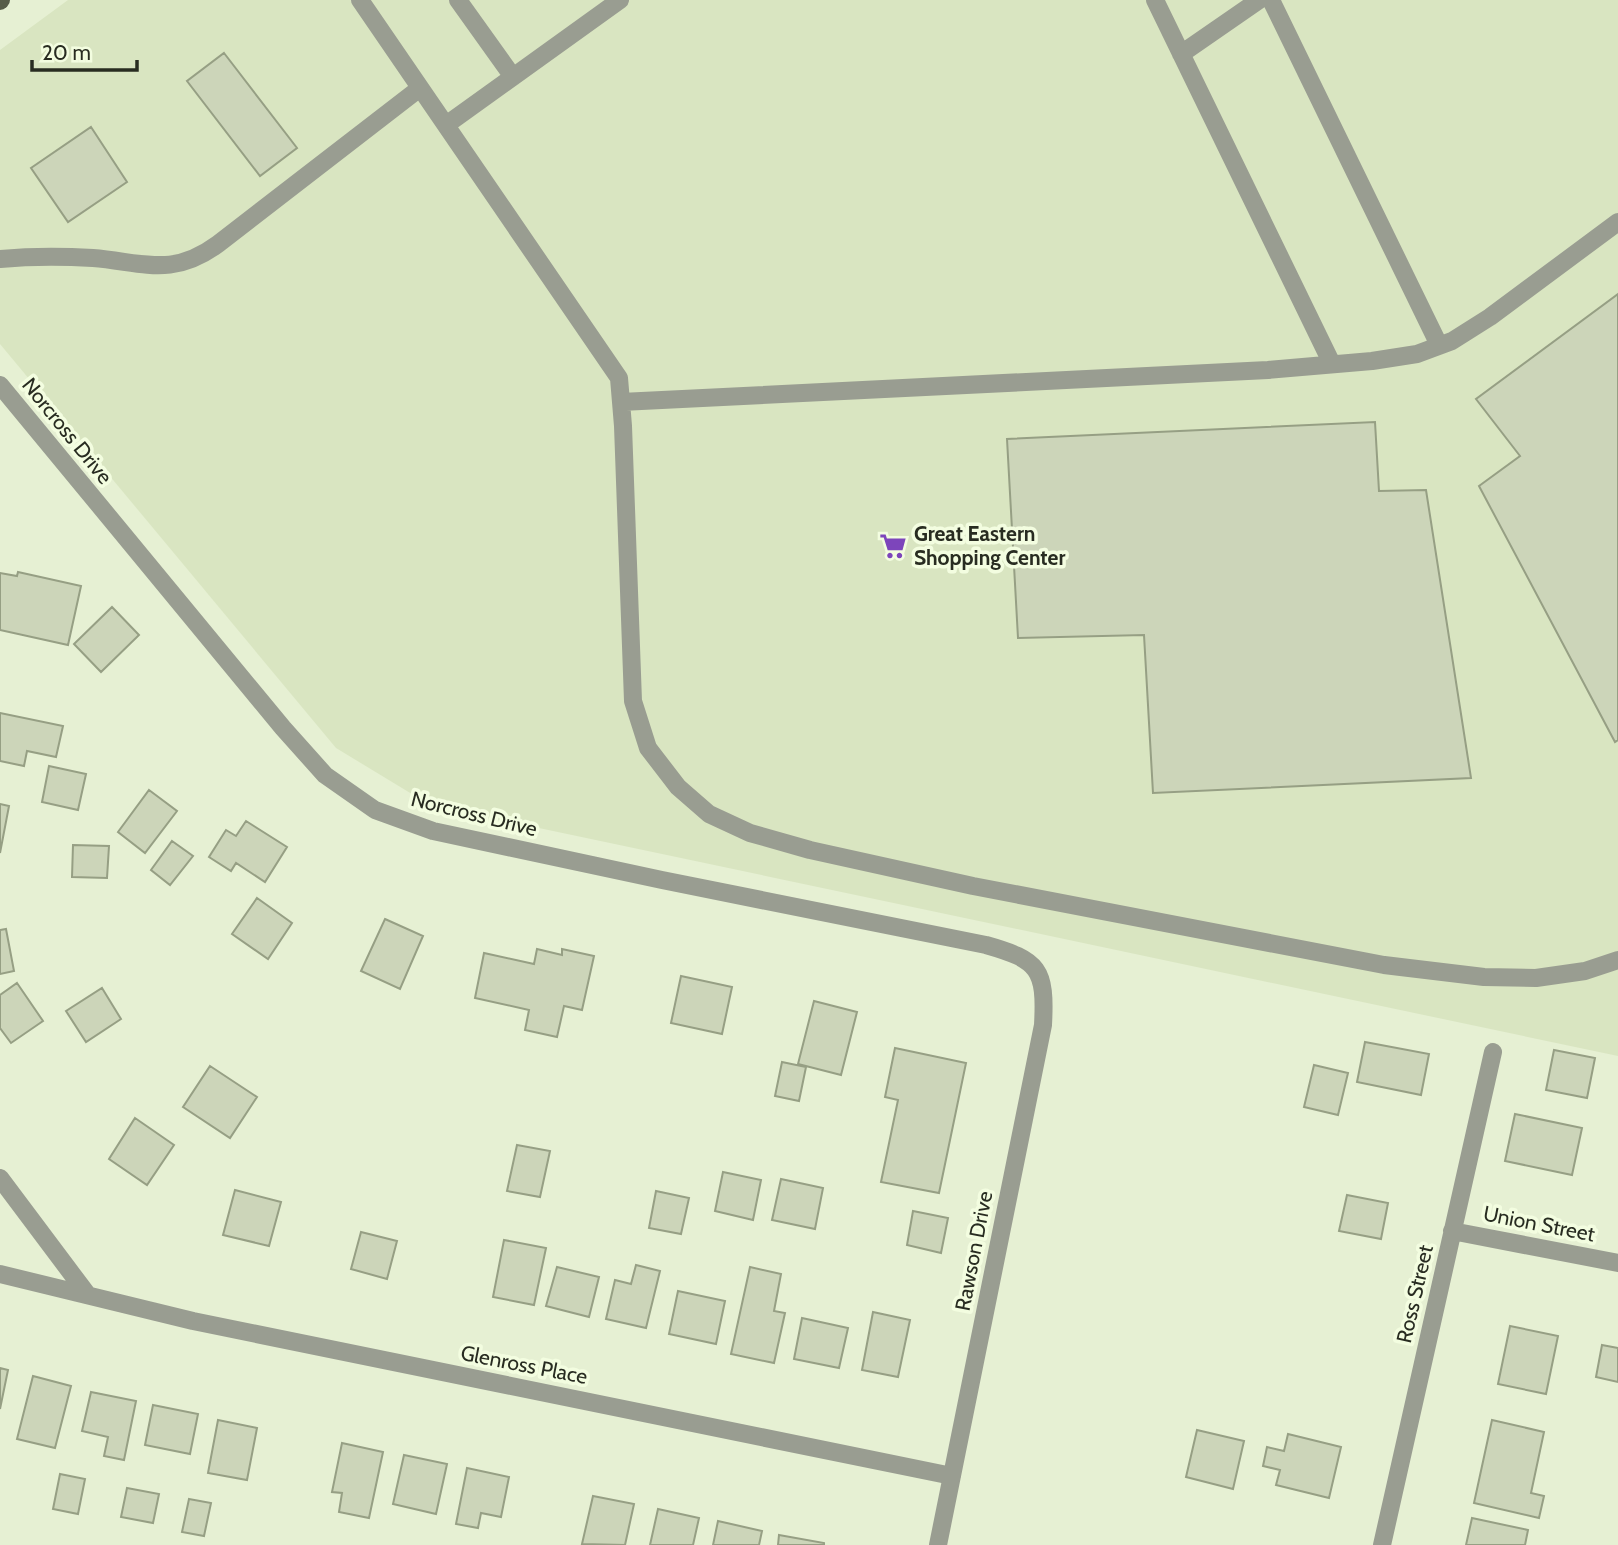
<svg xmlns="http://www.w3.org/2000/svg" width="1618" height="1545" font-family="Cabin,sans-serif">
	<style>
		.built { fill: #d9e5c1 }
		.building { fill: #ccd5b9; stroke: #969f84; stroke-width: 2 }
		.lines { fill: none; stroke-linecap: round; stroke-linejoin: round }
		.service { stroke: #999d91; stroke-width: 18 }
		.minor { stroke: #999d91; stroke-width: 18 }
		.primary { stroke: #575d49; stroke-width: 18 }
		.labels { text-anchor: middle; stroke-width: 7; stroke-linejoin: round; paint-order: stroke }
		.street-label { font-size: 21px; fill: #282c21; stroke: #f3fde0 }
		.poi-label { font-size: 21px; font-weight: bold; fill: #282c21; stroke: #f3fde0; text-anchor: start }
	</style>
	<rect width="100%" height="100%" fill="#e6f0d3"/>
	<path class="built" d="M 68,0 L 1618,0 L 1618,1056 L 430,805 L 336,748 L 0,344 L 0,50 Z"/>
	<path class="building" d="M 224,53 L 297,148 L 260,176 L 187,81 Z
		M 91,127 L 127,182 L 68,222 L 31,168 Z
		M 1618,294 L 1618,740 L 1615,742 L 1479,486 L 1520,456 L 1476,399 Z
		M 1375,422 L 1379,491 L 1426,490 L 1471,778 L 1153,793 L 1144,635 L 1018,638 L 1007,439 Z
		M 18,572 L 81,586 L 68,645 L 0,630 L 0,573 L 17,576 Z
		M 112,607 L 139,635 L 101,672 L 74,644 Z
		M 0,713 L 63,726 L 56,757 L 27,751 L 24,766 L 0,761 Z
		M 49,766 L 86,774 L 78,810 L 42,802 Z
		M 149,790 L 177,811 L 145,853 L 118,832 Z
		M 0,804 L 9,806 L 0,853 Z
		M 246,821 L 287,847 L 265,882 L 236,863 L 231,871 L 209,857 L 226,830 L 236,836 Z
		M 172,841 L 193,856 L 170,885 L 151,870 Z
		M 73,845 L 109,846 L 107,878 L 72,877 Z
		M 257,898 L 292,923 L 268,959 L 232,934 Z
		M 385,919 L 423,936 L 400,989 L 361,971 Z
		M 6,929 L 14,971 L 0,974 L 0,930 Z
		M 537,949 L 562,955 L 562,949 L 594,956 L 582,1010 L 564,1006 L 557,1037 L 525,1030 L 529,1010 L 475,998 L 484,953 L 534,964 Z
		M 681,976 L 732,987 L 722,1034 L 671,1023 Z
		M 17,983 L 43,1021 L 11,1043 L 0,1028 L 0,995 Z
		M 102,988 L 121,1019 L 86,1042 L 66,1011 Z
		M 814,1001 L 857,1012 L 841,1075 L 798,1064 Z
		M 1365,1042 L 1429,1054 L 1421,1095 L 1357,1082 Z
		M 895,1048 L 966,1063 L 939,1193 L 881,1182 L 898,1100 L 885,1097 Z
		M 1554,1050 L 1595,1058 L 1587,1098 L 1546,1090 Z
		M 782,1062 L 806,1067 L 799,1101 L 775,1096 Z
		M 1314,1065 L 1348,1073 L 1338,1115 L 1304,1107 Z
		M 210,1066 L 257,1097 L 230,1138 L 183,1107 Z
		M 1515,1114 L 1582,1128 L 1572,1175 L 1505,1161 Z
		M 135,1118 L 174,1145 L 147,1185 L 109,1159 Z
		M 517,1145 L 550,1151 L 540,1197 L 507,1191 Z
		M 723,1172 L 761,1180 L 753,1220 L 715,1211 Z
		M 781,1179 L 823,1188 L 815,1229 L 772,1220 Z
		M 235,1190 L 281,1202 L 269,1246 L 223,1235 Z
		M 656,1191 L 689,1198 L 681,1234 L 649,1228 Z
		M 1347,1195 L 1388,1203 L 1381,1239 L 1339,1231 Z
		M 913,1211 L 948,1218 L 941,1253 L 907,1245 Z
		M 361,1232 L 397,1241 L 387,1279 L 351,1269 Z
		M 504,1240 L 546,1248 L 534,1305 L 493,1297 Z
		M 636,1265 L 660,1271 L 646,1328 L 606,1319 L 615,1280 L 631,1284 Z
		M 557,1267 L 599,1277 L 589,1317 L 546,1306 Z
		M 750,1267 L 781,1274 L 774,1311 L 785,1313 L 774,1363 L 731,1354 Z
		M 678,1291 L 725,1301 L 716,1344 L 669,1334 Z
		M 873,1312 L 910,1320 L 898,1377 L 862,1370 Z
		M 802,1318 L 848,1328 L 839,1368 L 794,1359 Z
		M 1510,1326 L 1558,1336 L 1546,1394 L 1498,1384 Z
		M 1602,1345 L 1618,1348 L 1618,1382 L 1596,1377 Z
		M 0,1368 L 8,1370 L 0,1409 Z
		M 33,1376 L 71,1386 L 55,1448 L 17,1439 Z
		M 91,1392 L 136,1401 L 124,1460 L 104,1456 L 108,1437 L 82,1431 Z
		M 153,1405 L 198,1414 L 190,1454 L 145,1445 Z
		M 218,1420 L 257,1428 L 247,1480 L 208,1473 Z
		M 1492,1420 L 1544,1432 L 1531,1493 L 1544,1496 L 1539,1518 L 1474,1503 Z
		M 1197,1430 L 1244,1441 L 1233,1489 L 1186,1477 Z
		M 1288,1434 L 1341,1447 L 1329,1498 L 1276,1485 L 1280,1470 L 1263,1466 L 1267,1447 L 1284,1451 Z
		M 342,1443 L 383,1452 L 369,1518 L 339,1512 L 342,1493 L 332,1492 Z
		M 404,1455 L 447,1464 L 436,1514 L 393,1504 Z
		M 467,1468 L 509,1477 L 501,1517 L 481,1513 L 478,1528 L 456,1524 Z
		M 60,1474 L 85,1479 L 78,1514 L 53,1509 Z
		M 127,1488 L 159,1494 L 153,1523 L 121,1517 Z
		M 593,1496 L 634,1504 L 625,1545 L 582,1544 Z
		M 189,1499 L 211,1503 L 204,1536 L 182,1532 Z
		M 658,1509 L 699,1518 L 693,1545 L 650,1545 Z
		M 1472,1518 L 1528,1530 L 1525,1545 L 1466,1545 Z
		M 718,1521 L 762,1531 L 759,1545 L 713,1545 Z
		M 779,1535 L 824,1543 L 824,1545 L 778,1545 Z"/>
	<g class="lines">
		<path class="service" d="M 360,0 L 619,378 L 623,426 L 633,701 L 648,748 L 678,787 L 709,814 L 750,833 L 810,850 L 973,886 L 1384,965 L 1484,977 L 1536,978 L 1585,971 L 1618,960
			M 458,0 L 513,77
			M 1155,0 L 1332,364
			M 1271,0 L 1439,345
			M 1181,54 L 1259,0
			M 446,125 L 620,0
			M 0,259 C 31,256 61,256 93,258 C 143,262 172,278 218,244 L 420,88
			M 621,402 L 1268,370 L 1372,361 L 1417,354 L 1452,341 L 1490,317 L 1618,222"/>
		<path class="minor" d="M 0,385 L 283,728 L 325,775 L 375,810 L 433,831 L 662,880 L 986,945 C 1039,960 1046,969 1043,1025 L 938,1545
			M 0,1178 L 87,1294
			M 1452,1231 L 1618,1263
			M 0,1274 L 193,1321 L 952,1476
			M 1382,1545 L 1493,1052"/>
		<path class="primary" d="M 0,1 L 1,0"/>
	</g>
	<defs>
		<symbol id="supermarket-bare" viewBox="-9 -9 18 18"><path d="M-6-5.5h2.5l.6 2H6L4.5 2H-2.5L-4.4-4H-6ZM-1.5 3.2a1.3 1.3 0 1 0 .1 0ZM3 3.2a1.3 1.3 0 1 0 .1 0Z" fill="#7d45bb" stroke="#f3fde0" stroke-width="2.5" paint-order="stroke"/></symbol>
	</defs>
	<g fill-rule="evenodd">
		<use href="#supermarket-bare" x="874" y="527" width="38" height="38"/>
	</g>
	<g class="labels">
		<g class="street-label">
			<text transform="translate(67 431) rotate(51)" y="7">Norcross Drive</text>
			<text transform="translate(474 814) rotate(14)" y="7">Norcross Drive</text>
			<text transform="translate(1539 1224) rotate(11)" y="7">Union Street</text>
			<text transform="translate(974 1251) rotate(-79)" y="7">Rawson Drive</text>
			<text transform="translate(1415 1294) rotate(-77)" y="7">Ross Street</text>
			<text transform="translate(524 1365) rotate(11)" y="7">Glenross Place</text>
		</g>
		<g class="poi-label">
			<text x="914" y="541">Great Eastern<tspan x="914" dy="24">Shopping Center</tspan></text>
		</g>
	</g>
	<path d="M32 60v10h105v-10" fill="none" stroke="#282c21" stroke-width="3.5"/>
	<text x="42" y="60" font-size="21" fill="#282c21" stroke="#f3fde0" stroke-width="5" paint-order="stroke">20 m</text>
</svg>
